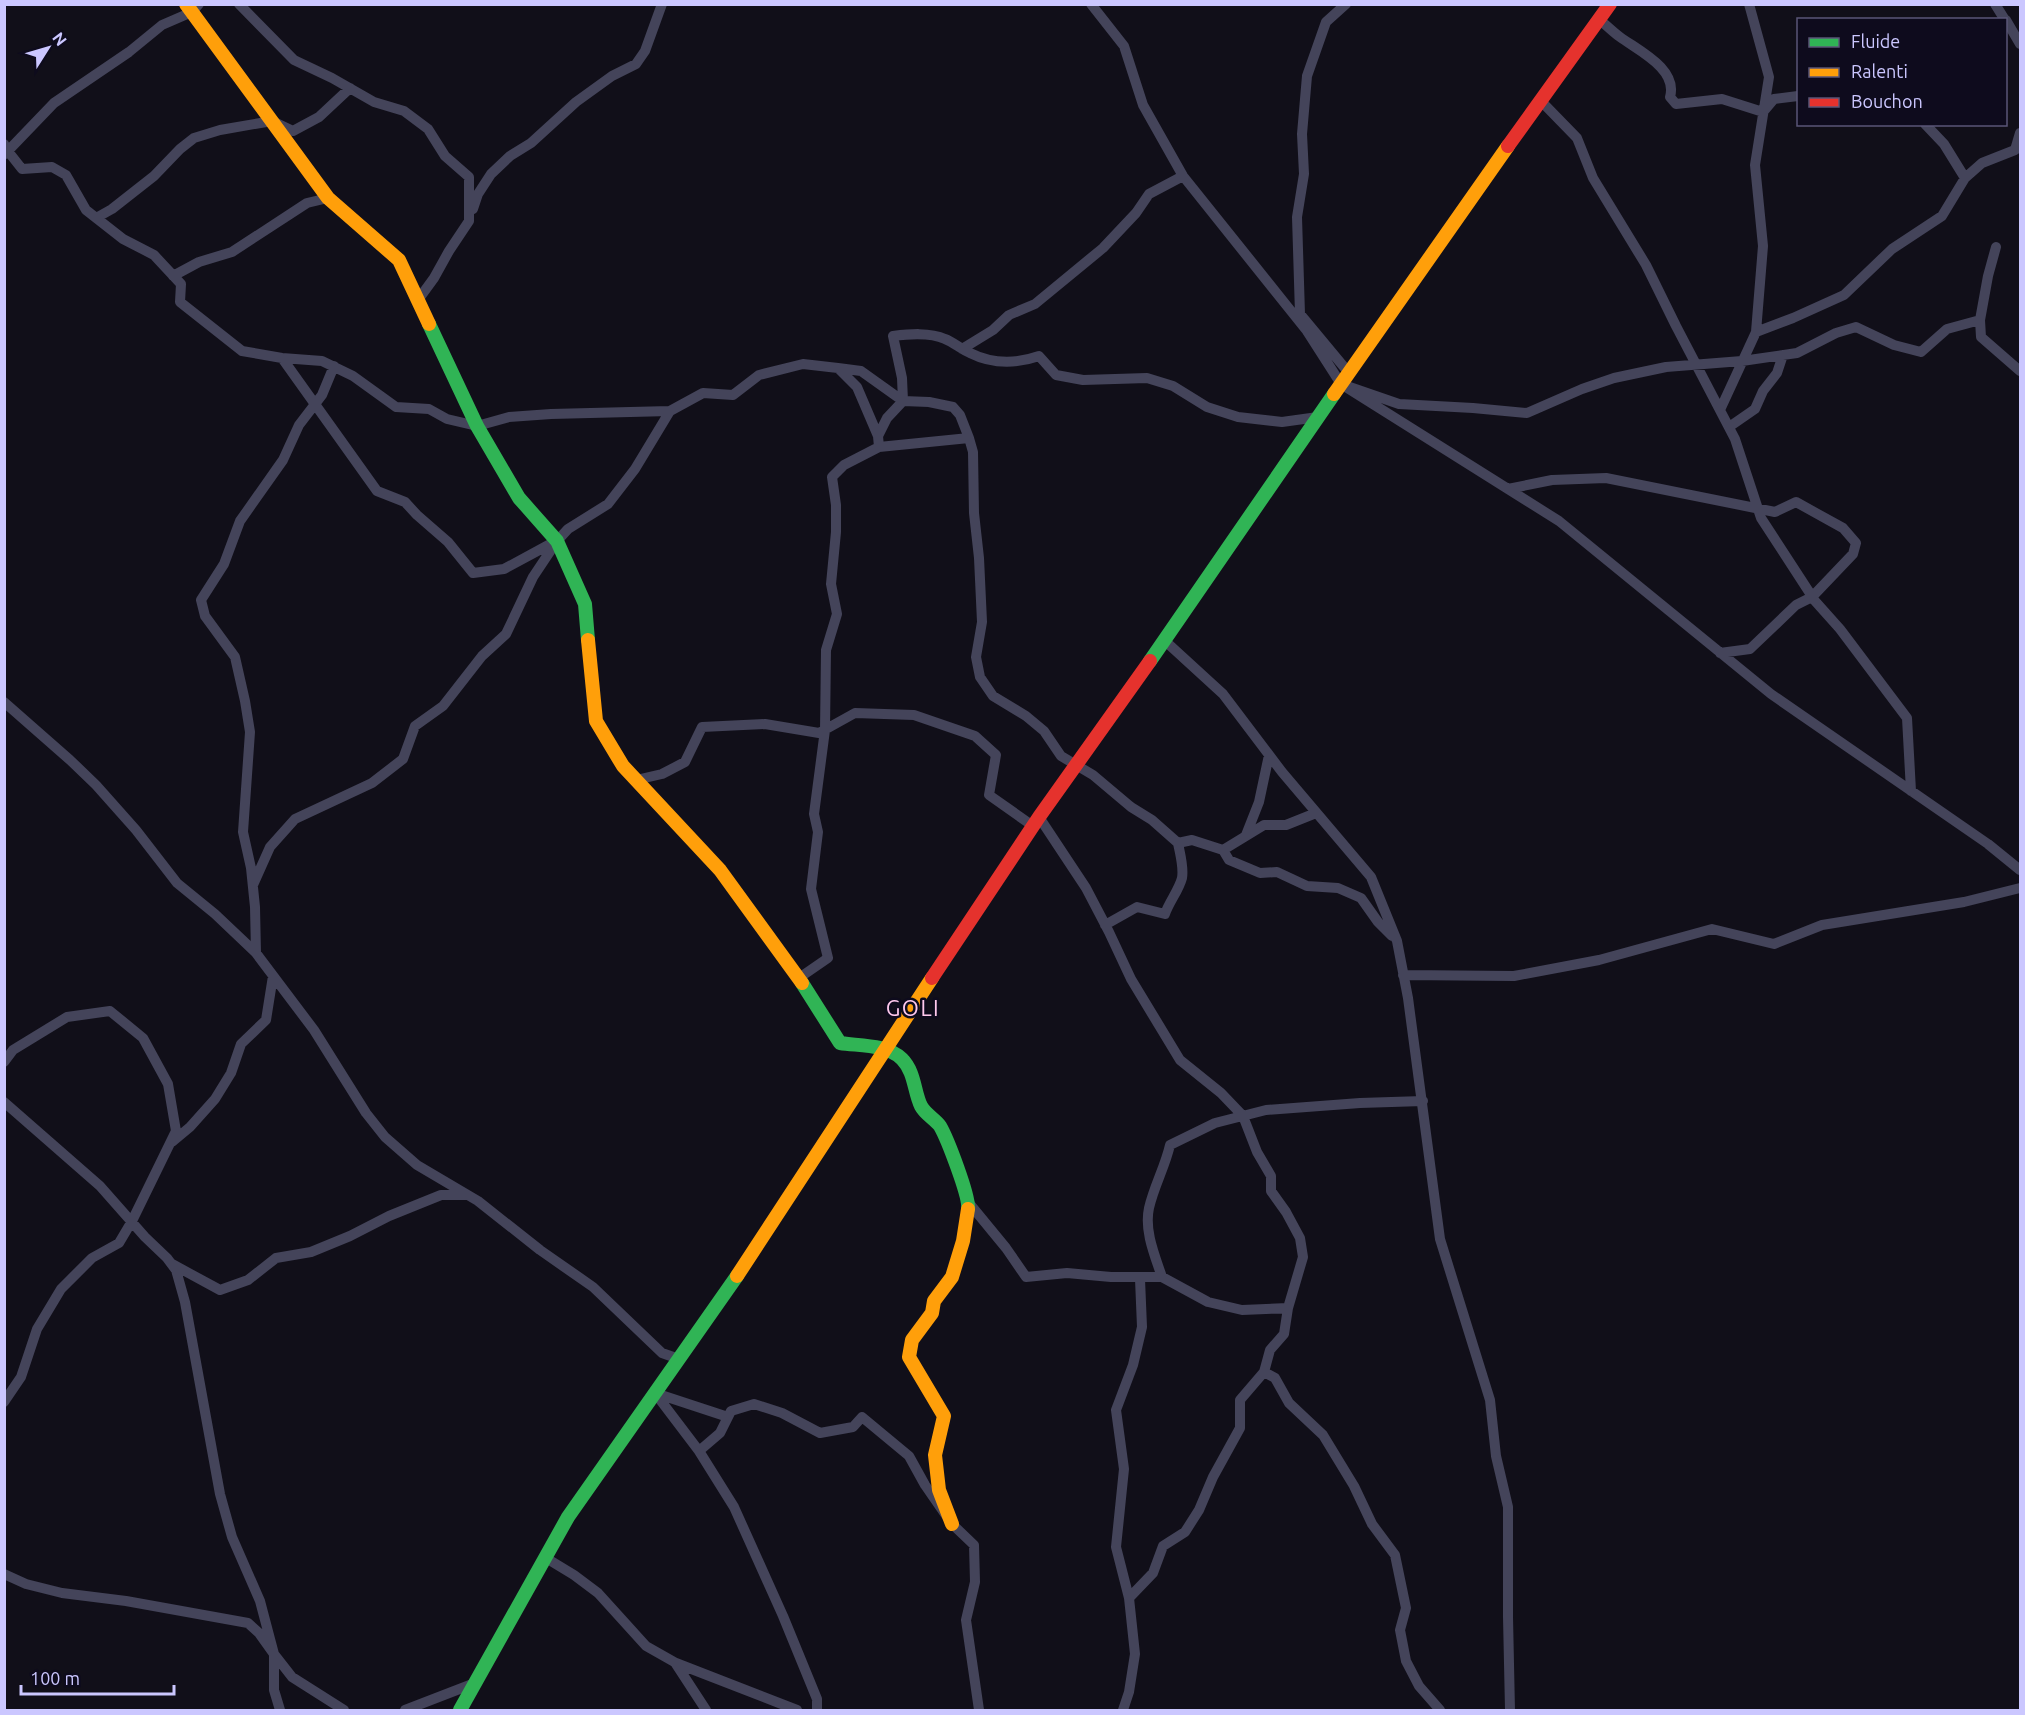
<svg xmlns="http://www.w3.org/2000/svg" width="2025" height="1715" font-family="Ubuntu,sans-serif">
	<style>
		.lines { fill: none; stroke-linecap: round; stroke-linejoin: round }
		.street { stroke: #44445a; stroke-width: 10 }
		.fast { stroke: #30b455; stroke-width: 14 }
		.slow { stroke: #ff9f0a; stroke-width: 14 }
		.jam { stroke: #e5322d; stroke-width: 14 }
		.labels { text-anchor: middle; stroke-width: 5; stroke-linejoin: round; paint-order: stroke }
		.quarter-label { font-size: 22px; letter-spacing: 1.5px; fill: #ffc9ed; stroke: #0e0b1d }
	</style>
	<rect width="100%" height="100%" fill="#110f19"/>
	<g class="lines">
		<path class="street" d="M 239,4 L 294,60 L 332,78 L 374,102 L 404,111 L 428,129 L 445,156 L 469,177 L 469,221 L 449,251 L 434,278 L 418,300
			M 1091,4 L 1124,46 L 1143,105 L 1183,176 L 1307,331 L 1341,384
			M 1346,4 L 1326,22 L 1307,76 L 1302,134 L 1304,174 L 1297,217 L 1300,314 L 1349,373
			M 1995,4 L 2005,20
			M 1599,19 C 1606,25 1613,32 1620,37 C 1639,51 1678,69 1670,97 L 1676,104 L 1722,99 L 1763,112 L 1774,99 L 1798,96
			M 2006,20 L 2020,44
			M 1540,100 L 1577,138 L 1593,178 L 1646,265 L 1676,326 L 1735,439 L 1761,518 L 1815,601 L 1840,629 L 1907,718 L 1911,791
			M 4,144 L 7,150 L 22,169 L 52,167 L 66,175 L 86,210 L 123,239 L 154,255 L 181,284 L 180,302 L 242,351 L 282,358 L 322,361 L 353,376 L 396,407 L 429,409 L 447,419 L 477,426 L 509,417 L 551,414 L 670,411 L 703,393 L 733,395 L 759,375 L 803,364 L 838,368 L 857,387 L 878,436 L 879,447 L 969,438 L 973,452 L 974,513 L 979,558 L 982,622 L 976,657 L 980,677 L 993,696 L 1026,716 L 1044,731 L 1061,756 L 1093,775 L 1131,807 L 1152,820 L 1178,843 L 1192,840 L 1223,850 L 1264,825 L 1286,825 L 1316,813
			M 5,154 L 54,103 L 129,52 L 162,25 L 192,12 L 199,4
			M 1965,178 L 1982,163 L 2015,150 L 2020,133
			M 473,209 L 478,194 L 491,174 L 510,156 L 531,143 L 576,102 L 612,76 L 636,64 L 645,51 L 662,4
			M 96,218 L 112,209 L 154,176 L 180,149 L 194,138 L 220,130 L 272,121 L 293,131 L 319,117 L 350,88
			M 1996,247 L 1988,276 L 1980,320 L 1947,329 L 1921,352 L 1894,345 L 1856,327 L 1836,333 L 1797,353 L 1742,361 L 1666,367 L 1614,378 L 1582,389 L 1527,413 L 1473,408 L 1399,404 L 1341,384 L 1559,521 L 1771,694 L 1988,844 L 2020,870
			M 173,276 L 199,262 L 232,252 L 307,203 L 328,198
			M 1980,320 L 1981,337 L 2020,371
			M 1756,332 L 1793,318 L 1844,295 L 1892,249 L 1942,216 L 1965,178 L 1944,144 L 1925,124
			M 962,349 L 993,330 L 1009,315 L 1035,304 L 1103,248 L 1136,213 L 1149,194 L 1183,176
			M 282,358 L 377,491 L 405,502 L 417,515 L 448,542 L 473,573 L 504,569 L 554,542
			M 334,366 L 322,395 L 299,425 L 283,460 L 240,521 L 224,564 L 201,600 L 205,616 L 235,657 L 245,701 L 250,732 L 243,832 L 251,868 L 255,907 L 256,953 L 314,1030 L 366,1113 L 385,1137 L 417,1165 L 478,1201 L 540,1250 L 593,1287 L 662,1353 L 679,1359
			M 838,368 L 861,371 L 903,401 L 929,402 L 953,407 L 960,415 L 969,438
			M 1720,410 L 1756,332 L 1763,246 L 1755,165 L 1769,77 L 1749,4
			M 1729,427 L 1755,409 L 1763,391 L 1777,373 L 1783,355
			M 878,436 L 887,418 L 903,401 L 902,378 L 893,336 C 909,334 930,332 945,339 C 953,342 961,349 970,353 C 992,364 1016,364 1039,356 L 1056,375 L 1083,380 L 1147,378 L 1173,386 L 1207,407 L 1238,417 L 1282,422 L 1318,417
			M 1508,489 L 1552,480 L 1606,478 L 1775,512 L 1796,502 L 1843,528 L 1856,543 L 1853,554 L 1812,597 L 1796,605 L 1750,649 L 1720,653
			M 1164,640 L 1223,694 L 1282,772 L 1371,877 L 1397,941 L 1408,998 L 1440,1239 L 1490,1400 L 1496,1456 L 1508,1507 L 1508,1617 L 1510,1710
			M 4,702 L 70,760 L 96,785 L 136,830 L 177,883 L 215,914 L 256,953
			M 636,780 L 662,774 L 685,762 L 702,727 L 765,724 L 819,733 L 855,713 L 914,715 L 975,736 L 996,755 L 989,795 L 1033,826
			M 1039,817 L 1086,888 L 1109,932 L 1131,979 L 1180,1060 L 1221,1093 L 1243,1116 L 1257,1152 L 1271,1176 L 1271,1191 L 1286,1212 L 1300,1238 L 1303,1257 L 1288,1308 L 1284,1334 L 1270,1350 L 1264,1372 L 1275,1378 L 1289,1403 L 1323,1435 L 1354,1486 L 1372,1524 L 1395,1555 L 1406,1608 L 1400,1630 L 1406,1661 L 1419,1686 L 1440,1710
			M 1246,835 L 1259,802 L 1269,755
			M 1223,850 L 1229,860 L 1260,873 L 1277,872 L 1307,886 L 1338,888 L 1361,898 L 1378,922 L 1392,936
			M 253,885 L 270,847 L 295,819 L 372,783 L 403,759 L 415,726 L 443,706 L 482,656 L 506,634 L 533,577 L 557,541 L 568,529 L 608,504 L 635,469 L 670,411
			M 1105,925 L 1137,907 L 1165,914 C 1169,902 1179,890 1182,878 C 1184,867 1180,854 1178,843
			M 1403,975 L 1514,976 L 1599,960 L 1712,929 L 1774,944 L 1822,925 L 1964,902 L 2020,888
			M 799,978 L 828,958 L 811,889 L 818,832 L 814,814 L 825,730 L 826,650 L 837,614 L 831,584 L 836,532 L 836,505 L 832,477 L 844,465 L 879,447
			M 4,1062 L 13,1050 L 67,1017 L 110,1011 L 143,1038 L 168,1084 L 176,1131 L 132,1221 L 119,1243 L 92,1258 L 61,1289 L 37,1329 L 21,1377 L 4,1402
			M 4,1102 L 100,1186 L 145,1237 L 167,1258 L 176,1270 L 185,1302 L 220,1494 L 232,1537 L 260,1601 L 274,1654 L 292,1677 L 344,1710
			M 172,1142 L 190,1127 L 215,1099 L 231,1073 L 241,1044 L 266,1020 L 273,976
			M 969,1203 L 1006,1248 L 1026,1277 L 1067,1273 L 1111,1277 L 1162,1277 L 1208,1302 L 1242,1310 L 1288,1308
			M 172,1264 L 220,1290 L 248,1280 L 276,1258 L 311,1252 L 350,1236 L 389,1216 L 441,1195 L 467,1195
			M 1162,1277 C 1155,1256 1144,1231 1149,1208 C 1154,1186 1165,1167 1170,1145 L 1215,1123 L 1266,1110 L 1360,1103 L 1423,1101
			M 655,1393 L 699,1451 L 734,1507 L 783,1616 L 817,1699 L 817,1710
			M 655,1393 L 728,1417
			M 699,1451 L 720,1433 L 731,1411 L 754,1404 L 782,1413 L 820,1433 L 853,1427 L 862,1417 L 909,1456 L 925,1485 L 952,1524 L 974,1545 L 975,1582 L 966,1620 L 979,1710
			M 546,1558 L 574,1575 L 598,1593 L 646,1646 L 676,1663 L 797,1710
			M 4,1574 L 26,1584 L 62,1593 L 126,1601 L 248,1623 L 259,1633 L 274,1654 L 274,1690 L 280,1710
			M 1129,1598 L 1116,1547 L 1124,1469 L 1116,1410 L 1133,1365 L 1142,1327 L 1140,1279
			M 676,1664 L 706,1710
			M 405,1710 L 475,1683
			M 1123,1710 L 1129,1692 L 1135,1654 L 1129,1598 L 1153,1573 L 1163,1546 L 1185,1532 L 1199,1510 L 1213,1477 L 1240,1428 L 1240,1400 L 1264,1372"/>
		<path class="fast" d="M 429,324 L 477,426 L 519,498 L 557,541 L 585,604 L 588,640
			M 1150,661 L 1334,394
			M 802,983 L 840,1043 C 859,1046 887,1044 902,1059 C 915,1072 914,1092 921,1106 C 925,1114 935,1119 940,1126 C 947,1138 970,1197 968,1209
			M 460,1710 L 568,1517 L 737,1276"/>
		<path class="slow" d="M 186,4 L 328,198 L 399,260 L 429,324
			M 1334,394 L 1508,146
			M 588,640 L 596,721 L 623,766 L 720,870 L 802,983
			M 737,1276 L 932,978
			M 952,1524 L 939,1490 L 935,1455 L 944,1416 L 909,1357 L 912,1340 L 932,1313 L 934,1301 L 952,1277 L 963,1241 L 968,1209"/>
		<path class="jam" d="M 1508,146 L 1610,4
			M 932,978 L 1039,817 L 1150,661"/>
	</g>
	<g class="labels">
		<g class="quarter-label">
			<text x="913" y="1016">GOLI</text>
		</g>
	</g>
	<rect width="2025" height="1715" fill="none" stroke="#cbc7ff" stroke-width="12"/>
	<rect x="1797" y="18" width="210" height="108" fill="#0e0b1d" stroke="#5a5677" stroke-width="1.5"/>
	<rect x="1809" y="38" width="30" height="9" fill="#30b455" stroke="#5a5677" stroke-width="1.5"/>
	<text x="1851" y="48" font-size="18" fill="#cbc7ff">Fluide</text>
	<rect x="1809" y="68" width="30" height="9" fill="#ff9f0a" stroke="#5a5677" stroke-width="1.5"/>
	<text x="1851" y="78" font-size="18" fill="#cbc7ff">Ralenti</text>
	<rect x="1809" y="98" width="30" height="9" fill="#e5322d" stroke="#5a5677" stroke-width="1.5"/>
	<text x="1851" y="108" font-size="18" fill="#cbc7ff">Bouchon</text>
	<g transform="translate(48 48) rotate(53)" stroke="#0e0b1d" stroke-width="4.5" paint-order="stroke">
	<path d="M0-4.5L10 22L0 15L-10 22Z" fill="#cbc7ff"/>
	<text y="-9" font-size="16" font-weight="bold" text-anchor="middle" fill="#cbc7ff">N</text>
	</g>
	<path d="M21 1685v9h153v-9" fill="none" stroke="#cbc7ff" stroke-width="3"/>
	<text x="30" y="1685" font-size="18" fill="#cbc7ff" stroke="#0e0b1d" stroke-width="4.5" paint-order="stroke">100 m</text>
</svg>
